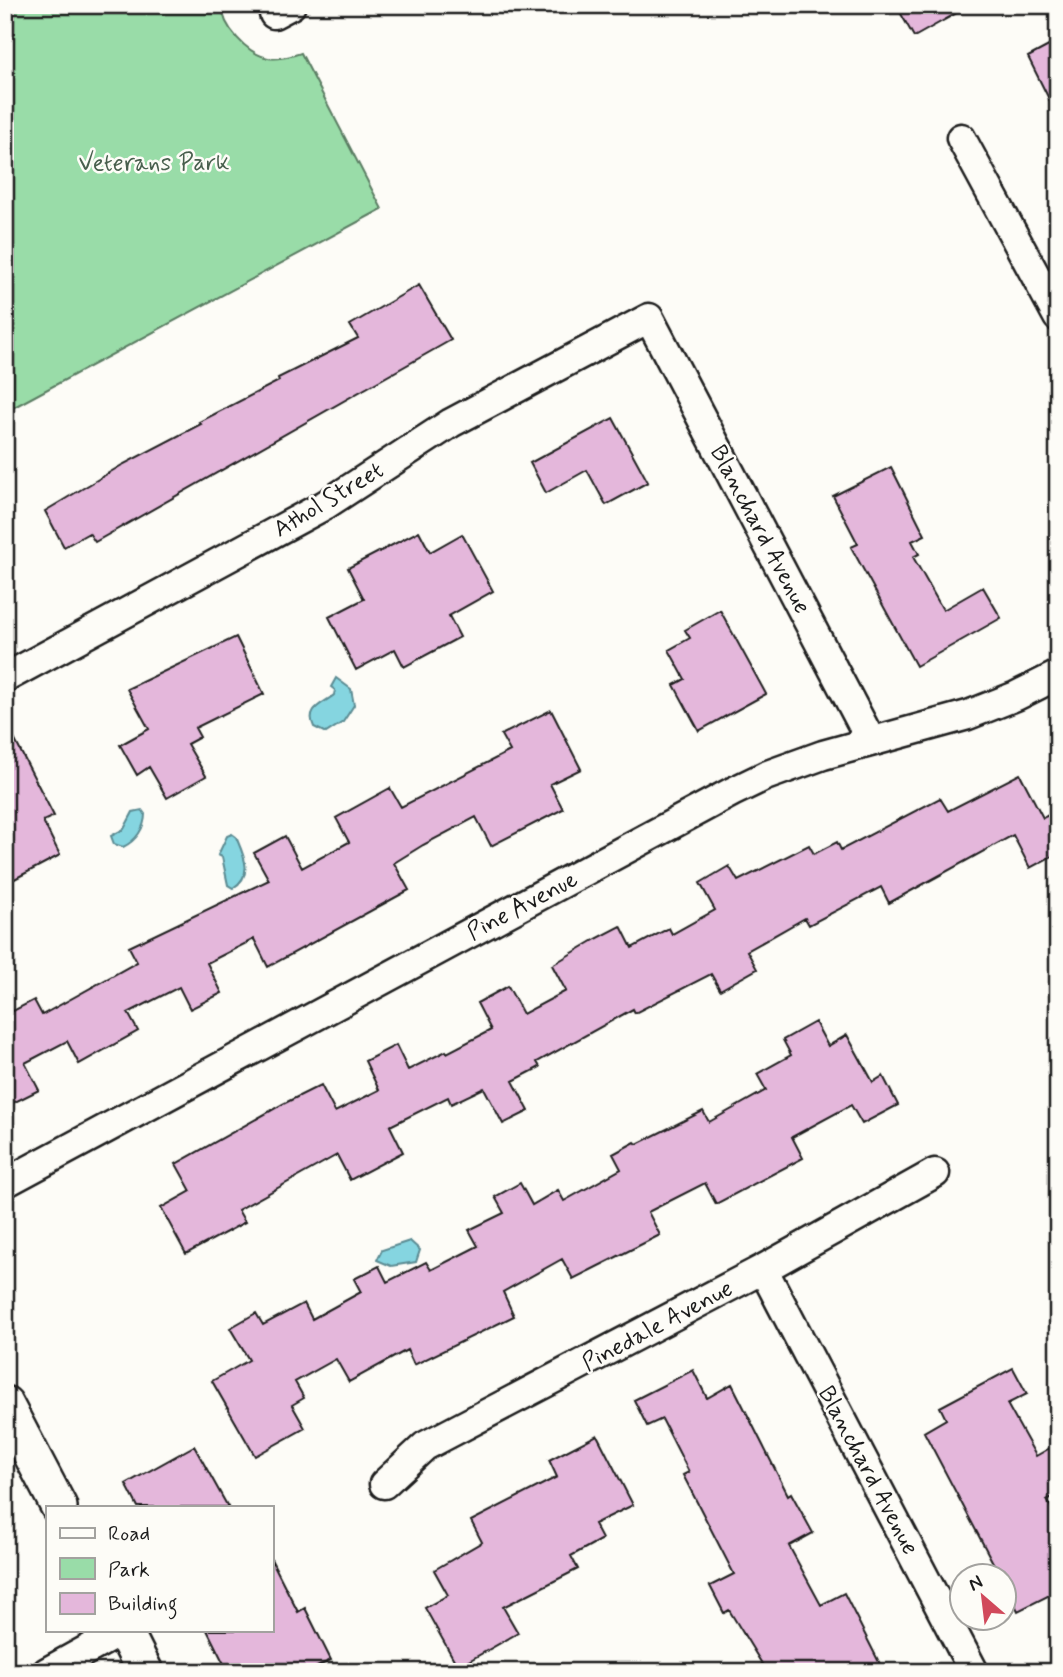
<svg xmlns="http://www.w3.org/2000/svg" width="1063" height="1677" font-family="Mynerve,sans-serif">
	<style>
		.green { fill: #99dca8; stroke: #5a7c62; stroke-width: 2 }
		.water { fill: #85d5e0; stroke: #5b8b92; stroke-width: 2 }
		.building { fill: #e4b7db; stroke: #1c1c1c; stroke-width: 2 }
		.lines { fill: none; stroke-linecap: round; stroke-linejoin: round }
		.minor-casing { stroke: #1c1c1c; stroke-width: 33 }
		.tertiary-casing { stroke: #1c1c1c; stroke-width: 40 }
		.minor { stroke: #fdfcf7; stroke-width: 28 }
		.tertiary { stroke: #fdfcf7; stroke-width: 35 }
		.labels { text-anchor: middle; stroke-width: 5; stroke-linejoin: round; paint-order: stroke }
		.park-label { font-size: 24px; fill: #485f4d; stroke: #fdfcf7 }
		.street-label { font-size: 24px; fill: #1c1c1c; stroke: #fdfcf7 }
	</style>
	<rect width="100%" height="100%" fill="#fdfcf7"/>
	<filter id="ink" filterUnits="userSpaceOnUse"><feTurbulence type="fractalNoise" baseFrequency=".0143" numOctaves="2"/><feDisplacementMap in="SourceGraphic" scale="14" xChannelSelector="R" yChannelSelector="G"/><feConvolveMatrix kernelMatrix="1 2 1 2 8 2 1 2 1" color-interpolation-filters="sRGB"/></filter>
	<g filter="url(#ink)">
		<path class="green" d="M 5,5 L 222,5 C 222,27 247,53 268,58 C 279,60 291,56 301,53 L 382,209 L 5,412 Z"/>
		<path class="water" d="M 336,678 L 351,689 L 354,705 L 343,722 L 326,733 L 314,727 C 305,708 323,704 334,695 L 335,690 L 331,687 Z
			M 142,810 L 145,814 C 145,828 136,841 123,847 L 114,844 L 111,836 L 124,829 L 133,812 Z
			M 232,834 L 236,837 C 244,856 254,875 233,888 L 228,885 L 222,857 L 218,855 L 227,836 Z
			M 410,1241 L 420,1250 L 416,1262 L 391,1266 L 377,1260 L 382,1250 Z"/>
		<path class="building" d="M 896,5 L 971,5 L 914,37 Z
			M 1058,41 L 1058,117 L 1028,57 Z
			M 419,285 L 451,340 L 95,542 L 89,533 L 64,547 L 45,511 L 122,465 L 201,424 L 199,422 L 279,381 L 278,378 L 358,338 L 350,325 Z
			M 613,418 L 648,482 L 606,505 L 587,470 L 546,493 L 530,463 Z
			M 891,467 L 925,535 L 912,541 L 919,554 L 913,557 L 943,610 L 983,587 L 1001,618 L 916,666 L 851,547 L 858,544 L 833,496 Z
			M 419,531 L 430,552 L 462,534 L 493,591 L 449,616 L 460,637 L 404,667 L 395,649 L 356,670 L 329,617 L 364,599 L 348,568 Z
			M 720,610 L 766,694 L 699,731 L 674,685 L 685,679 L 669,650 L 690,638 L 685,630 Z
			M 236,637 L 264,694 L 195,728 L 200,737 L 187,744 L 206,776 L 167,798 L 149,767 L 137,775 L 120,745 L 149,729 L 127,689 Z
			M 551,710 L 581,769 L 550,784 L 563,809 L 491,846 L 476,817 L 423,845 L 394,863 L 409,890 L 268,967 L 254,939 L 207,963 L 222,993 L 190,1009 L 179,987 L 128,1013 L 138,1031 L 79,1064 L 67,1041 L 25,1063 L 39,1090 L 5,1107 L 5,1015 L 34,1000 L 42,1015 L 137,962 L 129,947 L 269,880 L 254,853 L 285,836 L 302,868 L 349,842 L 336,818 L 390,788 L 401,807 L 510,751 L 501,735 Z
			M 5,721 L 54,816 L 43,821 L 60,855 L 5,884 Z
			M 1020,774 L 1043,818 L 1058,810 L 1058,853 L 1030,868 L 1013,835 L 889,903 L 881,887 L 809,925 L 805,918 L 747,951 L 757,969 L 720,990 L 711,974 L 635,1013 L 633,1009 L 537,1062 L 540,1067 L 513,1081 L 529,1111 L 503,1124 L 484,1088 L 451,1104 L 448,1097 L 390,1126 L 403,1152 L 350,1180 L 337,1155 L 238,1210 L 245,1222 L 186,1254 L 161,1208 L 191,1191 L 176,1164 L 283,1104 L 321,1085 L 335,1112 L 379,1090 L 365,1061 L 396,1045 L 408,1070 L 446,1051 L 447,1053 L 491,1030 L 477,1003 L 508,986 L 523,1014 L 566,991 L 552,965 L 596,939 L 621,926 L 632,948 L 669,928 L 672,934 L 715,910 L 700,883 L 729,866 L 738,881 L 809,845 L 814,854 L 837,842 L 841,850 L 940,798 L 948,811 Z
			M 815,1022 L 828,1046 L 847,1035 L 873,1082 L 883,1076 L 898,1105 L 862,1124 L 851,1105 L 792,1137 L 803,1158 L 716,1204 L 705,1183 L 648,1212 L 660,1235 L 573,1279 L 562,1259 L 503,1292 L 514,1316 L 414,1365 L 407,1350 L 349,1382 L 336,1359 L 295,1382 L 304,1398 L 292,1405 L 305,1428 L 255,1456 L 212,1381 L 249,1360 L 230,1328 L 256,1313 L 263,1325 L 304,1303 L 312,1319 L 361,1292 L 354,1279 L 379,1266 L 387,1282 L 426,1262 L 431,1270 L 478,1246 L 469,1230 L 504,1213 L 495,1197 L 520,1183 L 532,1205 L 558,1190 L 564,1201 L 621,1169 L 613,1154 L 635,1142 L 637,1144 L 703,1111 L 709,1122 L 766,1090 L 757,1074 L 791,1055 L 783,1040 Z
			M 1013,1368 L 1027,1394 L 1007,1404 L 1036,1456 L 1050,1448 L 1058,1462 L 1058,1494 L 1047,1500 L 1058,1519 L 1058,1591 L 1018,1611 L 1004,1582 L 1004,1576 L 1000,1576 L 924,1432 L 946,1419 L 940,1407 Z
			M 693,1370 L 707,1398 L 732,1384 L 788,1495 L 791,1493 L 813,1533 L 789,1546 L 821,1605 L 844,1593 L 884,1672 L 767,1672 L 729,1610 L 724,1613 L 710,1586 L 734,1574 L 683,1475 L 689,1472 L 662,1419 L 647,1426 L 634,1400 Z
			M 597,1435 L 633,1505 L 594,1524 L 602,1539 L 571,1556 L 578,1569 L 503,1607 L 518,1633 L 458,1667 L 425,1608 L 448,1595 L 434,1570 L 482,1542 L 471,1521 L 557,1477 L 549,1460 Z
			M 194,1446 L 228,1507 L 138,1507 L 126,1484 Z
			M 271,1559 L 298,1612 L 305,1608 L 331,1660 L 307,1672 L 228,1672 L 207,1630 L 271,1630 Z"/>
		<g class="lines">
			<defs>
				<path id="minor" d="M 274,14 L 291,5
					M 961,138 L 1058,317
					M 5,678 L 325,505 L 451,423 L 649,318 L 871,741
					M 5,1183 L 732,792 L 765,776 L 823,755 L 968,715 L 1016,696 L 1058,675
					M 763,1269 L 974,1672
					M 384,1484 L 425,1446 L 763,1269 L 935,1173
					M 47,1672 L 123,1630"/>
				<path id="tertiary" d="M 5,1404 L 59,1507
					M 124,1630 L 145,1672"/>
			</defs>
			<use href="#minor" class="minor-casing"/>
			<use href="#tertiary" class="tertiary-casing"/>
			<use href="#minor" class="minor"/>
			<use href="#tertiary" class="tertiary"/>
		</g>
	</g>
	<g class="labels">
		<g class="park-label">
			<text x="154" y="170">Veterans Park</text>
		</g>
		<g class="street-label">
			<text transform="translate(328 499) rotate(-31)" y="8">Athol Street</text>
			<text transform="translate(761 529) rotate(62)" y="8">Blanchard Avenue</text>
			<text transform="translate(522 905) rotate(-28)" y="8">Pine Avenue</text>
			<text transform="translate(657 1325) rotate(-28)" y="8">Pinedale Avenue</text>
			<text transform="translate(869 1470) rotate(62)" y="8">Blanchard Avenue</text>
		</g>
	</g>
	<rect width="1063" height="1677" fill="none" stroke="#fdfcf7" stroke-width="28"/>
	<rect x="14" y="14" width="1035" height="1649" fill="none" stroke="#1c1c1c" stroke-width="2.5" filter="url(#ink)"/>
	<rect x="46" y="1506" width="228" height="126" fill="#fdfcf7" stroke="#a3a29f" stroke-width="2"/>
	<rect x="60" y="1528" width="35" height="10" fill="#fdfcf7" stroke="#a3a29f" stroke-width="2"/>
	<text x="108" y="1540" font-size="21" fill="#1c1c1c">Road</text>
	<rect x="60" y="1558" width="35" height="21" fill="#99dca8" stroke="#a3a29f" stroke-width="2"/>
	<text x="108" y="1576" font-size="21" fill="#1c1c1c">Park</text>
	<rect x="60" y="1593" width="35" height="21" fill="#e4b7db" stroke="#a3a29f" stroke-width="2"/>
	<text x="108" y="1610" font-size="21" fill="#1c1c1c">Building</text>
	<g transform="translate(983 1597) rotate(332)"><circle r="33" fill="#fdfcf7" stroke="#a3a29f" stroke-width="2"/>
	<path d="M0-5L12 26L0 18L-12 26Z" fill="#d1495b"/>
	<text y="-10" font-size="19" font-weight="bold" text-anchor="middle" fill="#1c1c1c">N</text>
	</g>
</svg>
